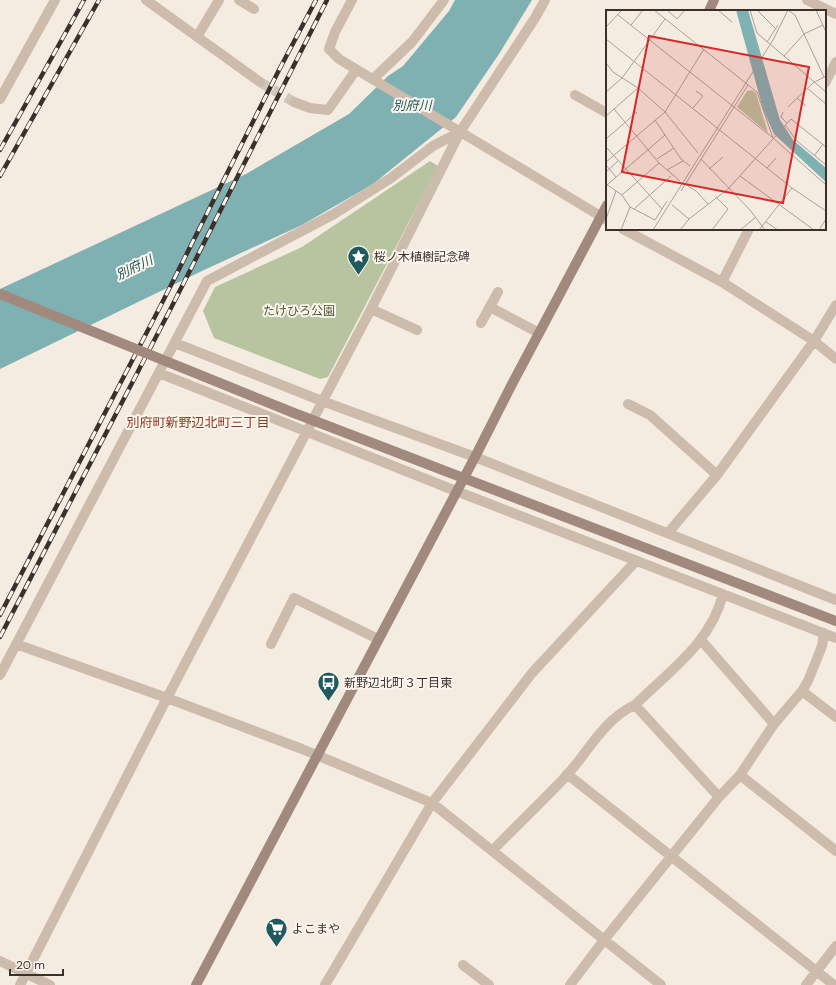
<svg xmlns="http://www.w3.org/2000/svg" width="836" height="985" font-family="'DM Sans','Noto Sans JP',sans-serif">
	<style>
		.green { fill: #b8c4a0 }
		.water { fill: #7fb0b2 }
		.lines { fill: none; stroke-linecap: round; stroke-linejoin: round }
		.street-tunnel { stroke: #cfc6bd; stroke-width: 10; stroke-dasharray: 10 5; stroke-linecap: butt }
		.street { stroke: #cdbbac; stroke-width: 10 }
		.secondary { stroke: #a18a7d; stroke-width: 10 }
		.rail-casing { stroke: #3b302b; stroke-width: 4.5 }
		.rail { stroke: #fbf5ee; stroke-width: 3; stroke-dasharray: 9; stroke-linecap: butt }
		.secondary-bridge { stroke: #a18a7d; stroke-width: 10 }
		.labels { text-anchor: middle; stroke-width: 4; stroke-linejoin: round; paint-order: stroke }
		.poi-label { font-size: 12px; fill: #3b302b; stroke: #fbf5ee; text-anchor: start }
		.park-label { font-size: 12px; fill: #4a5a2e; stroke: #fbf5ee }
		.water-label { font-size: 13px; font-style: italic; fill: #1f5a5e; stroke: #fbf5ee }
		.neighbourhood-label { font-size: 13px; fill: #8c3b22; stroke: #fbf5ee }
		.inset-road { fill: none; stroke: #aaa098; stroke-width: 1 }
		.view { fill: #d62828; fill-opacity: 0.15; stroke: #d62828; stroke-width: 2 }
		.inset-edge { fill: none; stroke: #3b302b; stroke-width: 2 }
	</style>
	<rect width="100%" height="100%" fill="#f4ebe1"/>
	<path class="green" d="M 430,161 L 438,166 L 328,377 L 320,379 L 214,338 L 203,311 L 215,287 L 302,247 Z"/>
	<path class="water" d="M 455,0 L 532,0 L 499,54 L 456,117 L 373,184 L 302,225 L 204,270 L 0,369 L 0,289 L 246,174 L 349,114 L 388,76 L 403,66 L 449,11 Z"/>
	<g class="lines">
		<path class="street-tunnel" d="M 260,82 L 294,102"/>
		<path class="street" d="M 146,0 L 260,82
			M 239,0 L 254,9
			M 352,0 L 335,32 L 329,49 L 339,59 L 607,220
			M 807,0 L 836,14
			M 197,37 L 219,0
			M 373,79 L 412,42 L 444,0
			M 825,83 L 836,62
			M 575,95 L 607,113
			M 0,99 L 55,0
			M 294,102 L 310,108 L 328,110 L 356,70
			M 623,229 L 722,282 L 814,341 L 836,359
			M 722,282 L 749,229
			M 490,307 L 539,333
			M 371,309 L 417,330
			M 481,323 L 498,292
			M 175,343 L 322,401 L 475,457 L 836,600
			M 159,373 L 456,491 L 836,638
			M 628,404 L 650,415 L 717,475
			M 668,533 L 717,475 L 814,341 L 836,305
			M 701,640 L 774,724
			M 16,644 L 167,698 L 302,749 L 432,803 L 661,985
			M 271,644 L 294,598 L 378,639
			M 0,675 L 207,281 L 334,214 L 391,178 L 433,146 L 460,132
			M 802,691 L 836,717
			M 635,705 L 719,797
			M 567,774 L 834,985
			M 740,775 L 836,851
			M 492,851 C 517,825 543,801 567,775 C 588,752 605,718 635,705 C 669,671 711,643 723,594
			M 0,961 L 50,985
			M 463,965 L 489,985
			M 20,985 L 167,698 L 371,309 L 460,132 L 535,18 L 545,0
			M 325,985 L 432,803 L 532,673 L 636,561
			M 570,985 L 604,940 L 719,797 L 740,775 L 774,724 L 802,691 L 808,681 L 822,646 L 824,633
			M 806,985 L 836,946"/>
		<path class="secondary" d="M 709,11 L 714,0
			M 196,985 L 475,457 L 511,386 L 607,205"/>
		<defs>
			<path id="rail" d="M 0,150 L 84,0
				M 0,176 L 99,0
				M 0,615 L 161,305 L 279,70 L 316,0
				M 0,637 L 171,308 L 327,0"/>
		</defs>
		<use href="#rail" class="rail-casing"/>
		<use href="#rail" class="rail"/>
		<path class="secondary-bridge" d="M 0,294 L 294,413 L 836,621"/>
	</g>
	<defs>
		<symbol id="sight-pin" viewBox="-11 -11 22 30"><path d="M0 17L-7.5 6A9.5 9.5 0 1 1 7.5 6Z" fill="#1f5a5e" stroke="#fbf5ee"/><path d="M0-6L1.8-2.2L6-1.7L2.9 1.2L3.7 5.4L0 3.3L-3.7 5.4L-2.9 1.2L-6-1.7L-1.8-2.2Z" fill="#fff"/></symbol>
		<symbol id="bus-pin" viewBox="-11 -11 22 30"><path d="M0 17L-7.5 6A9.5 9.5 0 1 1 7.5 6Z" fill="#1f5a5e" stroke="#fbf5ee"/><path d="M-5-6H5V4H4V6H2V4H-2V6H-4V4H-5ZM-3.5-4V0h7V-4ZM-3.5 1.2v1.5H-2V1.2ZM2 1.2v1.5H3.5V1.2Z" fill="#fff"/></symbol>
		<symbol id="supermarket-pin" viewBox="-11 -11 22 30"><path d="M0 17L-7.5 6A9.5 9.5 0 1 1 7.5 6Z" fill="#1f5a5e" stroke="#fbf5ee"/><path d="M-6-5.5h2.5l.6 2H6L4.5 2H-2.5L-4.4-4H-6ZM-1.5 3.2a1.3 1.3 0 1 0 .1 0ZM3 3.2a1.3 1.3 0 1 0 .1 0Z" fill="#fff"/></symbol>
	</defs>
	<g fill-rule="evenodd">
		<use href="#sight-pin" x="346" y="244" width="25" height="34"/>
		<use href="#bus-pin" x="316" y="670" width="25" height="34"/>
		<use href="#supermarket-pin" x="264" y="916" width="25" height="34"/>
	</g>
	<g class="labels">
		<g class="poi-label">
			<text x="374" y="261">桜ノ木植樹記念碑</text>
			<text x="344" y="687">新野辺北町３丁目東</text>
			<text x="292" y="933">よこまや</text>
		</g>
		<g class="park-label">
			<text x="299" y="315">たけひろ公園</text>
		</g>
		<g class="water-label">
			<text x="412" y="110">別府川</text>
			<text transform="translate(134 267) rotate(-26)" y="5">別府川</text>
		</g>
		<g class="neighbourhood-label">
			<text x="198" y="427">別府町新野辺北町三丁目</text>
		</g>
	</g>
	<g transform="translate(606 10)">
		<rect width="220" height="220" fill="#f4ebe1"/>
		<path d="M 146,80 L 150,83 L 162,123 L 131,97 L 141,81 Z" fill="#b8c4a0"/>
		<path d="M 130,0 L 142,0 L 174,110 L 187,130 L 220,158 L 220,172 L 168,124 L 157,99 Z" fill="#7fb0b2"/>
		<path class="inset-road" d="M 48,0 L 151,82 L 167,128M 61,0 L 71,9 L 79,0M 112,0 L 126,12M 144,0 L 151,23 L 220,82M 151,0 L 170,19M 182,0 L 189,5 L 218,67M 210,0 L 220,22M 12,5 L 167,128 L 220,175M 25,15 L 37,0M 0,17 L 16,0M 0,29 L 186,178 L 220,201M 161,32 L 172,15M 178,46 L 198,24 L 217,15M 0,53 L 7,62 L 32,78 L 59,102 L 92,143M 201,78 L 220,94M 0,82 L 16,68 L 59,9M 191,88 L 200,96M 182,97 L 207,73 L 220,66M 87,98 L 97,86 L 90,81M 8,99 L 53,153 L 74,171M 177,102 L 175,107 L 181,113M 0,106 L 32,78M 49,110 L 75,149 L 84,156M 179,115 L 191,131 L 220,155M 0,129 L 31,102M 0,137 L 56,199M 208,146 L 217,134M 51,149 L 68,138M 95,149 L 144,200 L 159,220M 0,152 L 59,102 L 98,39M 0,155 L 10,167M 161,158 L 170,148M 103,159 L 117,147M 61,160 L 77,151M 0,162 L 12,151M 134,166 L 208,220M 0,174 L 16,185 L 24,197 L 49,210M 79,174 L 90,181 L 102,194M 1,175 L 59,125M 75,181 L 142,75M 16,185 L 53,153M 66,195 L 83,209M 28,199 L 65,166M 0,209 L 10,181M 49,210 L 61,191M 160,212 L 172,220M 15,220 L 24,197M 47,220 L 167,30 L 182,0M 74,220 L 83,209 L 122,179 L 185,109 L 220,137M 106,220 L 122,199 L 111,188M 134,220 L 150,207M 153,220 L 186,178M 213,220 L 220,209"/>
		<path class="view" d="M 43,26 L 203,57 L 177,193 L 16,162 Z"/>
		<rect width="220" height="220" class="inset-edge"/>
	</g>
	<path d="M10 969v6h53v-6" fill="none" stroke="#3b302b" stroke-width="2"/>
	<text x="16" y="969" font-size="12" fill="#3b302b" stroke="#fbf5ee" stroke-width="3" paint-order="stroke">20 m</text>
</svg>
